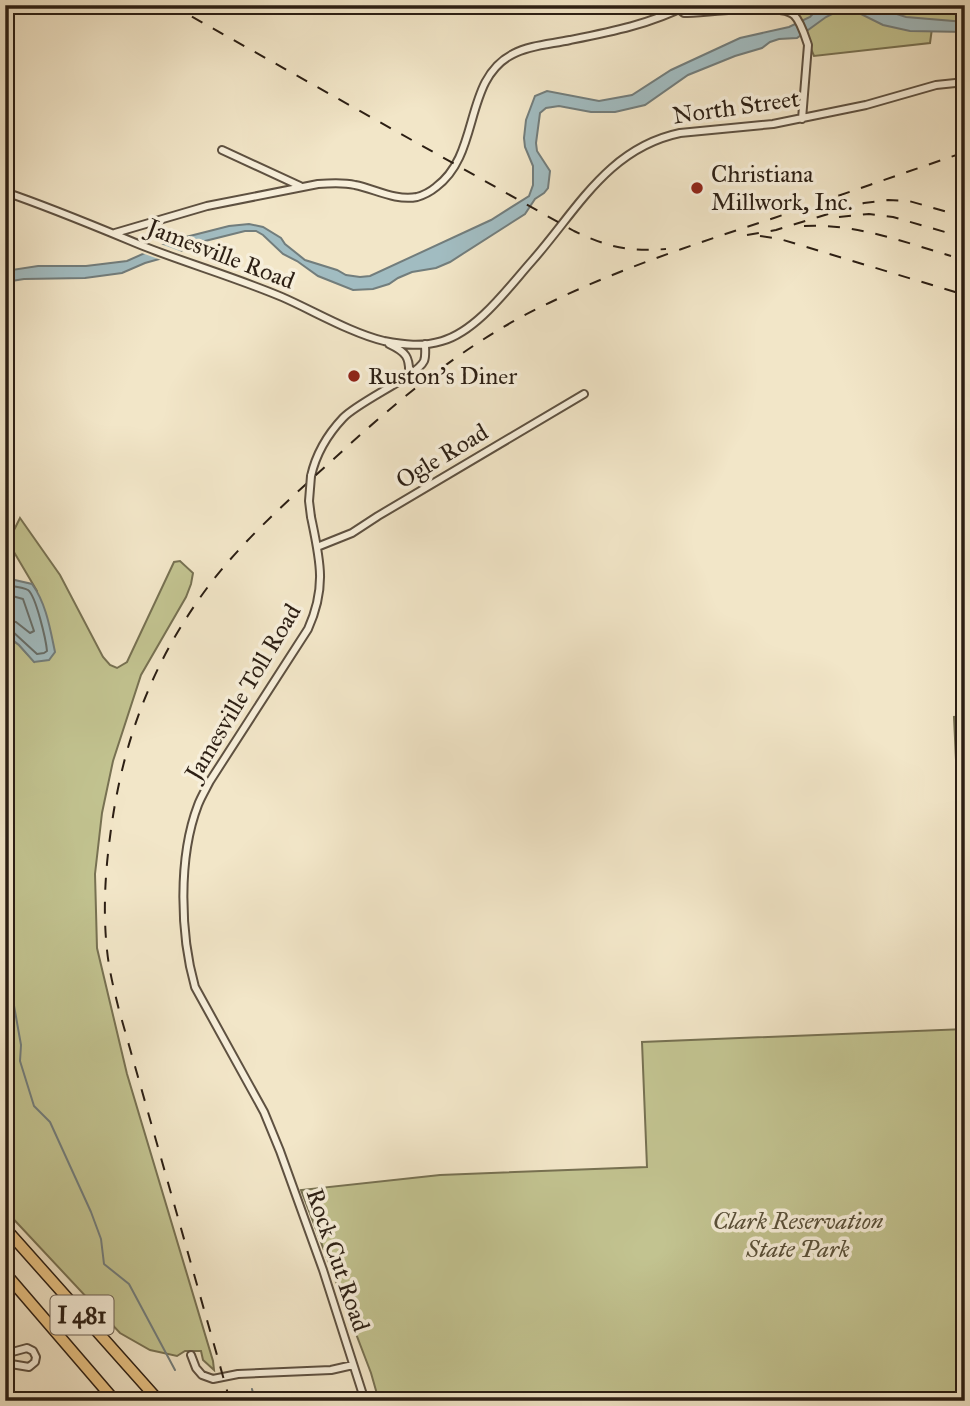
<svg xmlns="http://www.w3.org/2000/svg" width="970" height="1406" font-family="'IM FELL Great Primer',serif">
	<style>
		.green { fill: #c2c390; stroke: #777152; stroke-width: 2 }
		.water { fill: #a1bcc1; stroke: #727d7c; stroke-width: 2 }
		.pier { fill: #f2e6c8 }
		.lines { fill: none; stroke-linecap: round; stroke-linejoin: round }
		.shore { stroke: #666e6a; stroke-width: 2 }
		.stream { stroke: #727d7c; stroke-width: 2 }
		.minor-casing { stroke: #5e5141; stroke-width: 10 }
		.highway-casing { stroke: #2c1f14; stroke-width: 13 }
		.minor { stroke: #f7efdb; stroke-width: 6 }
		.highway { stroke: #e9c384; stroke-width: 10 }
		.rail { stroke: #2c1f14; stroke-width: 2; stroke-dasharray: 12 12; stroke-linecap: butt }
		.minor-bridge-casing { stroke: #5e5141; stroke-width: 10; stroke-linecap: butt }
		.minor-bridge { stroke: #f7efdb; stroke-width: 6 }
		.poi-dot { fill: #8f2418; stroke: #f7efdb; stroke-width: 2.5 }
		.labels { text-anchor: middle; stroke-width: 7; stroke-linejoin: round; paint-order: stroke }
		.shield { fill: #f7efdb; stroke: #695d50; stroke-width: 2 }
		.shield-label { font-size: 23px; font-weight: bold; fill: #2c1f14 }
		.street-label { font-size: 24px; fill: #2c1f14; stroke: #f7efdb }
		.poi-label { font-size: 24px; fill: #2c1f14; stroke: #f7efdb; text-anchor: start }
		.park-label { font-size: 24px; font-style: italic; fill: #595039; stroke: #f7efdb }
	</style>
	<rect width="100%" height="100%" fill="#f2e6c8"/>
	<filter id="stains"><feTurbulence type="fractalNoise" baseFrequency=".00286" numOctaves="4"/><feColorMatrix values="0 0 0 0 .2 0 0 0 0 .09 0 0 0 0 .02 0 0 0 .5 -.17"/></filter>
	<radialGradient id="worn" r=".72"><stop offset=".6" stop-color="#630" stop-opacity="0"/><stop offset="1" stop-color="#630" stop-opacity=".3"/></radialGradient>
	<path class="green" d="M 703,5 L 965,5 L 965,22 L 933,21 L 930,43 L 814,56 L 796,13 L 782,6 L 697,8 Z
		M 20,518 L 60,575 L 103,657 L 110,665 L 117,668 L 127,662 L 174,562 L 180,561 L 193,573 L 191,584 L 186,597 L 141,675 L 113,761 L 102,813 L 95,874 L 97,948 L 127,1074 L 213,1361 L 214,1370 L 203,1360 L 201,1351 L 185,1351 L 177,1356 L 150,1350 L 120,1333 L 5,1210 L 5,634 L 19,645 L 34,661 L 37,591 L 8,542 Z
		M 965,716 L 965,953 L 954,717 Z
		M 965,1029 L 965,1401 L 379,1401 L 371,1373 L 301,1190 L 440,1175 L 647,1167 L 642,1042 Z"/>
	<path class="water" d="M 821,5 L 869,5 L 906,17 L 965,22 L 965,32 L 910,31 L 883,25 L 853,10 L 838,11 L 826,17 L 797,38 L 779,39 L 770,42 L 762,48 L 735,56 L 688,75 L 645,105 L 615,112 L 591,112 L 559,106 L 546,108 L 540,113 L 536,143 L 537,151 L 550,171 L 548,188 L 544,193 L 535,199 L 525,214 L 450,262 L 436,268 L 412,272 L 398,278 L 389,284 L 373,289 L 353,290 L 318,276 L 297,261 L 283,254 L 263,235 L 256,231 L 245,231 L 193,244 L 184,249 L 177,254 L 145,263 L 122,273 L 85,278 L 24,279 L 5,282 L 5,271 L 38,266 L 86,266 L 127,261 L 174,240 L 229,226 L 249,224 L 263,227 L 281,238 L 285,244 L 305,260 L 337,270 L 346,275 L 360,277 L 370,276 L 491,220 L 529,196 L 533,185 L 533,166 L 525,147 L 524,138 L 526,120 L 535,96 L 547,91 L 599,101 L 632,95 L 671,70 L 740,38 L 789,27 L 810,17 Z
		M 6,578 L 32,584 C 46,603 50,628 55,652 L 49,660 L 34,662 L 19,645 L 5,634 Z"/>
	<path class="pier" d="M 158,243 L 185,253 L 179,257 L 164,261 L 139,252 Z"/>
	<g class="lines">
		<path class="shore" d="M 5,585 C 11,586 23,587 28,590 C 36,596 46,640 47,651 L 44,653 L 37,654 L 12,631 L 5,629
			M 5,594 L 23,599 L 34,631 L 30,633 L 16,622 L 5,620"/>
		<path class="stream" d="M 5,989 L 13,1000 L 21,1045 L 20,1061 L 34,1106 L 50,1122 L 91,1212 L 101,1239 L 104,1264 L 129,1284 L 175,1370
			M 252,1389 L 255,1401"/>
		<defs>
			<path id="minor" d="M 679,9 L 684,13 C 705,13 780,2 794,15 C 801,22 805,36 808,45 L 802,119
				M 222,150 L 300,186
				M 5,192 C 52,208 97,227 143,246 C 189,264 237,278 282,297 C 314,311 351,333 384,341 C 404,345 422,347 442,341 C 477,331 508,288 532,261 C 577,210 608,148 680,133 L 773,124 L 866,105 L 936,85 L 965,82
				M 115,233 L 207,206 L 318,184 C 330,183 343,182 355,185 C 375,189 395,201 417,197 C 424,195 430,192 436,187 C 481,154 463,79 513,54 C 530,45 552,44 570,40 C 610,32 651,24 687,5
				M 389,344 C 406,352 410,357 409,375
				M 311,476 C 316,454 327,435 343,418 C 359,401 417,376 424,361 C 426,356 425,350 425,344
				M 311,517 C 320,560 327,587 308,629 L 210,781 C 206,789 201,797 198,805 C 178,857 180,934 195,987 L 264,1112 L 280,1151 L 323,1270 L 365,1401
				M 317,547 L 352,533 L 378,516 L 584,394
				M 5,1354 L 27,1348 L 33,1351 L 36,1357 L 35,1362 L 29,1367 L 5,1363
				M 191,1355 L 196,1368 L 202,1375 L 213,1379 L 238,1374 L 331,1370 L 353,1365"/>
			<path id="highway" d="M 5,1228 L 159,1401
				M 5,1273 L 115,1401"/>
		</defs>
		<use href="#minor" class="minor-casing"/>
		<use href="#highway" class="highway-casing"/>
		<use href="#minor" class="minor"/>
		<use href="#highway" class="highway"/>
		<path class="rail" d="M 171,5 L 574,231 C 608,247 628,252 666,249
			M 839,217 L 869,214 L 893,217 L 959,236
			M 804,226 C 854,223 904,242 951,256
			M 747,235 L 776,230 L 864,203 L 888,200 L 909,201 L 965,217
			M 760,236 L 780,239 L 965,295
			M 230,1401 L 119,1010 C 114,990 109,970 107,950 C 103,913 105,874 110,837 C 122,742 152,661 210,584 C 247,536 293,496 337,456 C 401,397 470,340 549,303 C 621,268 698,243 774,218 C 838,196 901,174 965,152"/>
		<defs>
			<path id="minor-bridge" d="M 311,517 L 309,501 L 311,476"/>
		</defs>
		<use href="#minor-bridge" class="minor-bridge-casing"/>
		<use href="#minor-bridge" class="minor-bridge"/>
	</g>
	<g class="poi-dot">
		<circle cx="697" cy="188" r="7"/>
		<circle cx="354" cy="376" r="7"/>
	</g>
	<g class="labels">
		<rect class="shield" x="50.5" y="1295.5" width="63" height="39" rx="5"/>
		<g class="shield-label">
			<text x="82" y="1323">I 481</text>
		</g>
		<g class="street-label">
			<text transform="translate(736 107) rotate(-8)" y="8">North Street</text>
			<text transform="translate(221 254) rotate(21)" y="8">Jamesville Road</text>
			<text transform="translate(442 456) rotate(-31)" y="8">Ogle Road</text>
			<text transform="translate(243 692) rotate(-59)" y="8">Jamesville Toll Road</text>
			<text transform="translate(338 1260) rotate(71)" y="8">Rock Cut Road</text>
		</g>
		<g class="poi-label">
			<text x="711" y="182">Christiana<tspan x="711" dy="28">Millwork, Inc.</tspan></text>
			<text x="368" y="384">Ruston's Diner</text>
		</g>
		<g class="park-label">
			<text x="798" y="1229">Clark Reservation<tspan x="798" dy="28">State Park</tspan></text>
		</g>
	</g>
	<rect width="970" height="1406" fill="none" stroke="#f2e6c8" stroke-width="28"/>
	<rect x="7" y="7" width="956" height="1392" fill="none" stroke="#2c1f14" stroke-width="3.5"/>
	<rect x="14" y="14" width="942" height="1378" fill="none" stroke="#2c1f14" stroke-width="2"/>
	<rect width="100%" height="100%" filter="url(#stains)"/>
	<rect width="100%" height="100%" fill="url(#worn)"/>
</svg>
